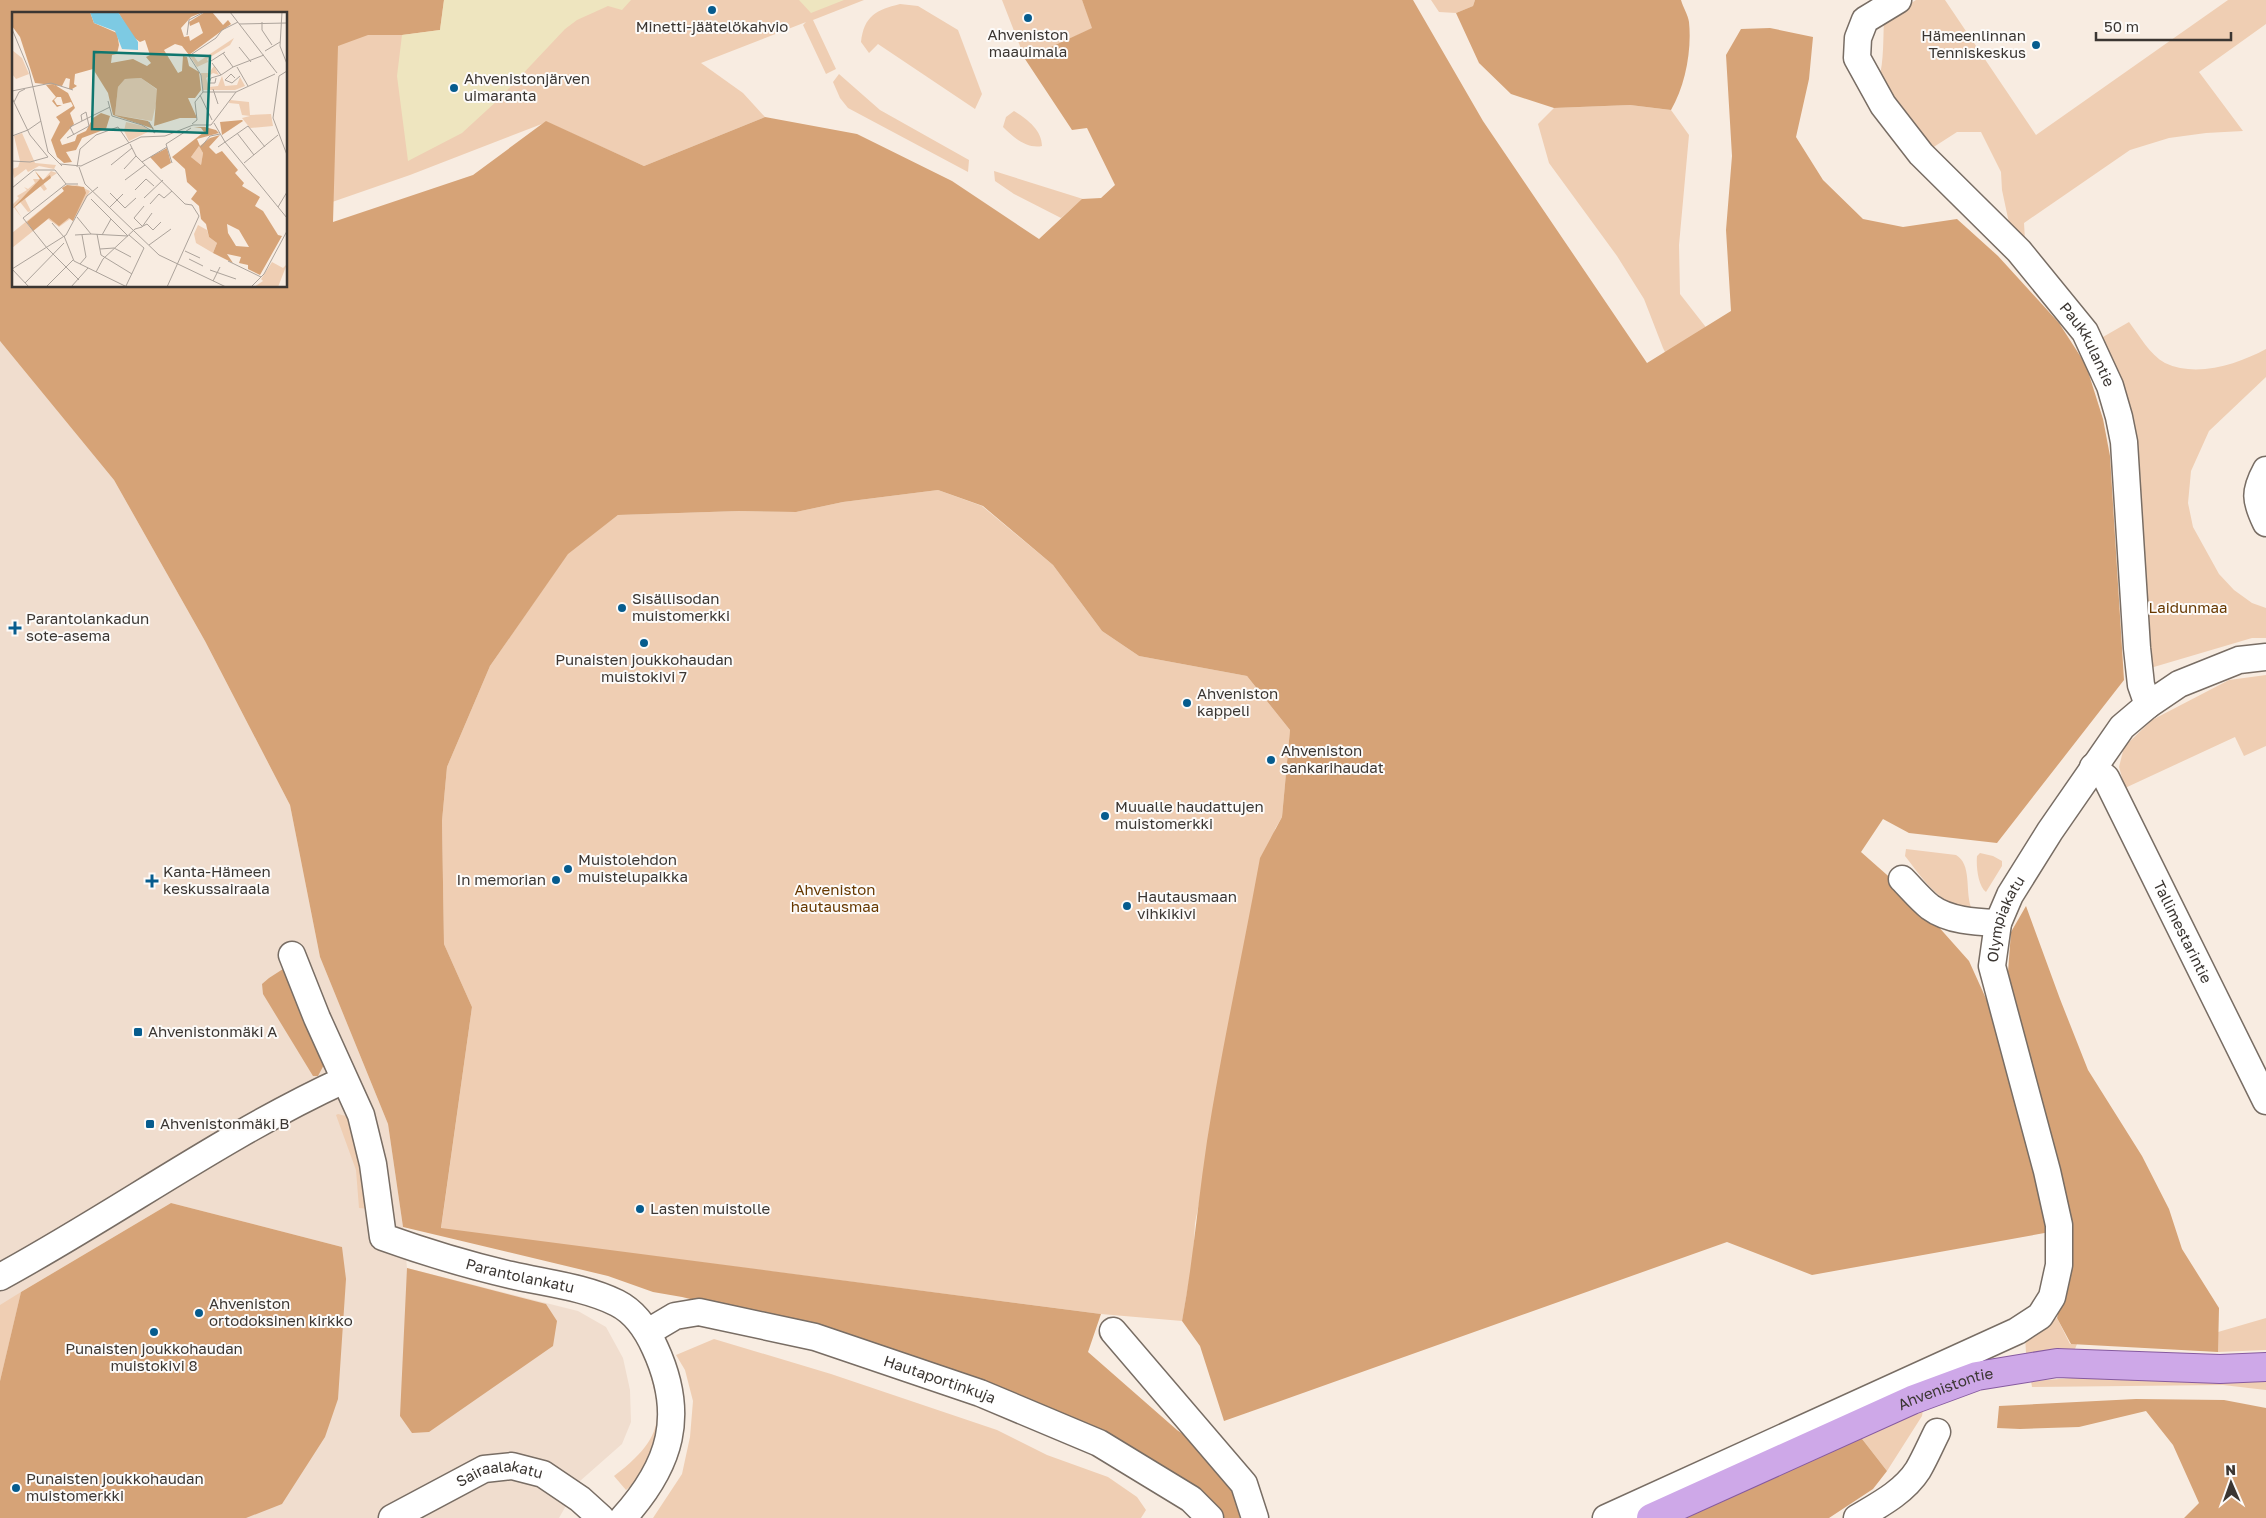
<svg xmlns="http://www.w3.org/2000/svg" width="2266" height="1518" font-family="'Golos Text',sans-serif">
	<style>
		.built { fill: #f0ddce }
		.green { fill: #efceb3 }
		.forest { fill: #d6a377; fill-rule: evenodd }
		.sand { fill: #eee5bf }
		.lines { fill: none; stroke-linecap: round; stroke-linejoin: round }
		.minor-casing { stroke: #786d64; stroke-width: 29 }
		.major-casing { stroke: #855a9f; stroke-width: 30 }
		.minor { stroke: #fff; stroke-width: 26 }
		.major { stroke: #cea8e8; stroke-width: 28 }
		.poi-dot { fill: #065c8e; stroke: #fdfbf9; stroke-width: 2 }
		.labels { text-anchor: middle; stroke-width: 4; stroke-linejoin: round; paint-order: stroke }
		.poi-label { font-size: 15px; fill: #3b3632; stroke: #fdfbf9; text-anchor: start }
		.street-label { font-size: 15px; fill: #3b3632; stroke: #fdfbf9 }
		.park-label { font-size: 15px; fill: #673800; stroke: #fdfbf9 }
		.inset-road { fill: none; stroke: #aca39b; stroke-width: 1 }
		.view { fill: #0f766e; fill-opacity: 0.15; stroke: #0f766e; stroke-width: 2.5 }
		.inset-edge { fill: none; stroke: #3b3632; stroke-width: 2.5 }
	</style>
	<rect width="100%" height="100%" fill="#f8ece1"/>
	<path class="built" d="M 0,341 L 114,480 L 205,641 L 290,805 L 320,957 L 388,1124 L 403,1227 L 407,1268 L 578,1311 L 606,1327 L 623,1358 L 630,1390 L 631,1422 L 622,1444 L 580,1481 L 559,1518 L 126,1518 L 342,1247 L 171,1203 L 21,1292 L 0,1381 Z"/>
	<path class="green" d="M 0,0 L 864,0 L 813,20 L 836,69 L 826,74 L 803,25 L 806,22 L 701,63 L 743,93 L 765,117 L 644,166 L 547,122 L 410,175 L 286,218 L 286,14 L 14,14 L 14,286 L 0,316 Z
		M 1002,0 L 1082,0 L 1093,28 L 1025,59 Z
		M 1431,0 L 1475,0 L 1473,6 L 1456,13 L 1439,12 Z
		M 1916,0 L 1945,0 L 2036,135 L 2228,0 L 2266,0 L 2266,24 L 2199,72 L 2243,131 L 2206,133 L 2169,138 L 2130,150 L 2024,223 L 2025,240 L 2012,237 L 2002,190 L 2001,172 L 1981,132 L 1957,132 L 1929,150 L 1879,79 C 1884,60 1883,39 1884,20 Z
		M 900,4 L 918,6 L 958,30 L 982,94 L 975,109 L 878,44 L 869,53 L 861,42 C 864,16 876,10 900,4 Z
		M 839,74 L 880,110 L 969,160 L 968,172 L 848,108 L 840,98 L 833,82 Z
		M 1630,105 L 1671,110 L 1689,135 L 1679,245 L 1680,294 L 1740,371 L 1695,413 L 1663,348 L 1644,299 L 1617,256 L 1549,163 L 1538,124 L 1554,108 Z
		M 1014,111 C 1027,119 1042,130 1042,146 C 1027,149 1014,138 1003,127 L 1006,117 Z
		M 994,171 L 1083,199 L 1061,218 L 1014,194 L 995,181 Z
		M 2129,322 C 2139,335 2150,355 2165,363 C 2197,378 2238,364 2266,349 L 2266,377 L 2209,431 L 2191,471 L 2188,503 L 2193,527 L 2219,574 L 2234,590 L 2252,603 L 2266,608 L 2266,638 L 2252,638 L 2147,669 L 2096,341 Z
		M 938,490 L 982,506 L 1053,565 L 1102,631 L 1139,656 L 1247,676 L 1290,730 L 1282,817 L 1275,829 L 1195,1223 L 1193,1259 L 1182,1321 L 1101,1314 L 441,1229 L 472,1007 L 444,944 L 442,821 L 447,767 L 490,666 L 568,553 L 618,515 L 739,511 L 796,512 L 843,502 Z
		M 2266,675 L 2266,746 L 2244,756 L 2235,737 L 2125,788 L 2119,767 L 2124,747 L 2152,720 L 2229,680 Z
		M 1906,849 L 1956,855 C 1972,864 1965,891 1971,907 C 1941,909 1921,876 1905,856 Z
		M 1980,853 L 1993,856 L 2002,861 L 2002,866 L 1986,892 C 1978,886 1976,866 1977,856 Z
		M 338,1114 L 346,1116 L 357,1133 L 371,1209 L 359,1208 L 356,1170 L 336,1115 Z
		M 21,1292 L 0,1381 L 0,1305 Z
		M 2057,1318 L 2070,1344 L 2077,1344 L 2075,1349 L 2026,1353 L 2025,1336 Z
		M 2266,1318 L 2266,1350 L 2218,1352 L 2218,1332 Z
		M 714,1339 L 831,1374 L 997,1430 L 1047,1455 L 1108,1477 L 1137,1497 L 1146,1510 L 1141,1518 L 653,1518 L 682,1474 L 690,1437 L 693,1401 L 685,1370 L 676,1355 Z
		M 648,1348 L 664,1428 L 644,1475 L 626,1490 L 614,1476 C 670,1433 662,1413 643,1351 Z
		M 2086,1377 L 2266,1381 L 2266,1390 L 2223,1385 L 2032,1387 L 2031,1381 Z
		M 1920,1408 L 1923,1410 L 1922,1416 L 1887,1471 L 1859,1435 Z"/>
	<path class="forest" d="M 0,0 L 444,0 L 440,30 L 402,35 L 368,35 L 338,46 L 333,222 L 473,175 L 546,121 L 644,166 L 765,117 L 857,134 L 952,181 L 1039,239 L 1082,199 L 1101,198 L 1115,185 L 1087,128 L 1072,130 L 1025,59 L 1092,28 L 1082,0 L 1413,0 L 1483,121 L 1647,363 L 1731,311 L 1726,230 L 1732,156 L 1726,55 L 1741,29 L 1770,28 L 1813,37 L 1809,79 L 1796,137 L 1823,180 L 1863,219 L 1903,227 L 1957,219 L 1998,256 L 2059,323 L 2086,365 L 2103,419 L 2110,456 L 2124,680 L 1997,843 L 1909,833 L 1883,819 L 1861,852 L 1912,897 L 1969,961 L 1988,1003 L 2050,1232 L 1812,1275 L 1727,1242 L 1224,1421 L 1200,1346 L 1182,1321 C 1193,1262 1198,1201 1207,1141 C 1222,1046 1243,952 1260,858 L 1282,817 L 1290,730 L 1247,676 L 1139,656 L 1102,631 L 1053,565 L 983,506 L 938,490 L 843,502 L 796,512 L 739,511 L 618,515 L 568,554 L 490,666 L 447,767 L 442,821 L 444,944 L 472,1007 L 441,1228 L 1101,1314 L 1088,1352 L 1177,1430 L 1193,1441 L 1230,1481 L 1240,1518 L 1221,1518 L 1209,1499 L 1169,1476 L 817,1330 L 682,1297 L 653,1292 L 608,1276 L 403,1227 L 388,1124 L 320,957 L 290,805 L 205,641 L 114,480 L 0,341 ZM 14,14 L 286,14 L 286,286 L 14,286 Z
		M 1475,0 L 1681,0 C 1683,7 1688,15 1689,22 C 1692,51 1685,86 1671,110 L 1630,105 L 1554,108 L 1511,94 L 1479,63 L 1456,13 L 1473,6 Z
		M 2026,906 L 2060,999 L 2088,1070 L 2142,1156 L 2169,1209 L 2182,1249 L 2219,1308 L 2218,1352 L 2071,1344 L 2057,1318 L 2068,1272 L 2071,1217 L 2030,1068 L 2008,972 L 2011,932 Z
		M 283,969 L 288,972 L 327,1059 L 318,1076 L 313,1076 L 263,994 L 262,984 L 269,978 Z
		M 171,1203 L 342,1247 L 346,1279 L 338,1399 L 325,1437 L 282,1504 L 246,1518 L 0,1518 L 0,1381 L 21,1292 Z
		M 407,1268 L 546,1304 L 557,1321 L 553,1346 L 429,1432 L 412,1433 L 400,1416 Z
		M 2136,1399 L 2224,1400 L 2266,1408 L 2266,1518 L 2184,1518 L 2199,1503 L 2173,1445 L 2146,1411 L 2079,1427 L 2020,1429 L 1997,1428 L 1999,1406 Z
		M 1859,1435 L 1887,1471 L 1873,1489 L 1829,1518 L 1684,1518 Z"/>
	<path class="sand" d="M 444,0 L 631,0 L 622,10 L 608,6 L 577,20 L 565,29 L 499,99 L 462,133 L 408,161 L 397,76 L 402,35 L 440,30 Z
		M 799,0 L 844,0 L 811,13 Z"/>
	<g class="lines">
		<defs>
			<g id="minor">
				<path id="s1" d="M 1898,0 L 1865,20 L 1858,38 L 1857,58 L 1883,105 L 1921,154 L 2019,251 L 2085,332 L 2110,386 L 2119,417 L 2124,442 L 2137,648 L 2141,685 L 2148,705"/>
				<path d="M 2266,470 C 2254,492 2255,500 2266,523"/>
				<path id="s2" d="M 2093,767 L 2106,778 L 2266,1101"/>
				<path d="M 1902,879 C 1911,888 1920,899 1930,907 C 1949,921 1976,922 1998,923"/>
				<path id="s3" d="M 292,955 L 317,1018 L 361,1115 L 373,1164 L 383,1237 C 425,1252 467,1265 511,1275 C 545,1283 585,1287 617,1303 C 635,1312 647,1330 655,1348 C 686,1415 671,1465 623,1518"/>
				<path d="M 0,1277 C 116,1214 224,1135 344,1080"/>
				<path d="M 1113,1331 L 1244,1484 L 1255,1518"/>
				<path id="s4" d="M 648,1332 L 675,1316 L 699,1312 L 815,1337 L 980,1393 L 1099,1443 L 1191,1499 L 1210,1518"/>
				<path id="s5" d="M 392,1518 L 484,1469 L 512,1466 L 543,1474 L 580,1499 L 601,1518"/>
				<path id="s6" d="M 1606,1518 L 2017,1331 L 2040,1316 L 2052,1297 L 2059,1265 L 2059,1225 L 2047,1171 L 1992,966 L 1998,923 L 2010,895 L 2050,831 L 2122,727 L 2148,705 L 2179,684 L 2239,660 L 2266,657"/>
				<path d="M 1857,1518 C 1879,1505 1904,1492 1918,1470 C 1925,1458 1931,1444 1937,1432"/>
			</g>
			<g id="major">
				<path id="s7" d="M 1651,1518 L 1912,1400 L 1977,1376 L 2057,1363 L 2220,1369 L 2266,1367"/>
			</g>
		</defs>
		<use href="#minor" class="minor-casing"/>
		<use href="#major" class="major-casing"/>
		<use href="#minor" class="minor"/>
		<use href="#major" class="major"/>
	</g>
	<g class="poi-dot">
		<circle cx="712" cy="10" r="5"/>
		<circle cx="1028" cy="18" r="5"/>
		<circle cx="2036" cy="45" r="5"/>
		<circle cx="454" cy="88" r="5"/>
		<circle cx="622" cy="608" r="5"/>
		<path d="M12.5 620.5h5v5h5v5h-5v5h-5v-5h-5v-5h5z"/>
		<circle cx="644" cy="643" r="5"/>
		<circle cx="1187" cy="703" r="5"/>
		<circle cx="1271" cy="760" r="5"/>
		<circle cx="1105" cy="816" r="5"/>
		<circle cx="568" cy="869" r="5"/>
		<circle cx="556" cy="880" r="5"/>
		<path d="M149.5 873.5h5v5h5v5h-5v5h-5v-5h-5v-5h5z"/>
		<circle cx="1127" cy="906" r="5"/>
		<rect x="133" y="1027" width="10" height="10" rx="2.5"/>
		<rect x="145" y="1119" width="10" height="10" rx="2.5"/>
		<circle cx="640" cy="1209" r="5"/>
		<circle cx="199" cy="1313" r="5"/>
		<circle cx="154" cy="1332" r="5"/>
		<circle cx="16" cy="1488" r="5"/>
	</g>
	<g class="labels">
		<g class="poi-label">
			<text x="712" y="32" text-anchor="middle">Minetti-jäätelökahvio</text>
			<text x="1028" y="40" text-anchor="middle">Ahveniston<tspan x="1028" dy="17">maauimala</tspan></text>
			<text x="2026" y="41" text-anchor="end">Hämeenlinnan<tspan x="2026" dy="17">Tenniskeskus</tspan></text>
			<text x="464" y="84">Ahvenistonjärven<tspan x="464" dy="17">uimaranta</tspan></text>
			<text x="632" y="604">Sisällisodan<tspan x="632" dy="17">muistomerkki</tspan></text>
			<text x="26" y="624">Parantolankadun<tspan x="26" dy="17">sote-asema</tspan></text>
			<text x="644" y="665" text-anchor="middle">Punaisten joukkohaudan<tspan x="644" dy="17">muistokivi 7</tspan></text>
			<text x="1197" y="699">Ahveniston<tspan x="1197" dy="17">kappeli</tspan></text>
			<text x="1281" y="756">Ahveniston<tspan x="1281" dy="17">sankarihaudat</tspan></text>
			<text x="1115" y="812">Muualle haudattujen<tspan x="1115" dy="17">muistomerkki</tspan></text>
			<text x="578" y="865">Muistolehdon<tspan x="578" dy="17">muistelupaikka</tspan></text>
			<text x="163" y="877">Kanta-Hämeen<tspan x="163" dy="17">keskussairaala</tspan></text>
			<text x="546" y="885" text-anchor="end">In memorian</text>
			<text x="1137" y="902">Hautausmaan<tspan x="1137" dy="17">vihkikivi</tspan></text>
			<text x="148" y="1037">Ahvenistonmäki A</text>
			<text x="160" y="1129">Ahvenistonmäki B</text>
			<text x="650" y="1214">Lasten muistolle</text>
			<text x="209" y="1309">Ahveniston<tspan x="209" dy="17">ortodoksinen kirkko</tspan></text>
			<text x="154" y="1354" text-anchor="middle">Punaisten joukkohaudan<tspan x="154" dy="17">muistokivi 8</tspan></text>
			<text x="26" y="1484">Punaisten joukkohaudan<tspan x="26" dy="17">muistomerkki</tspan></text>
		</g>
		<g class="street-label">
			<text dy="5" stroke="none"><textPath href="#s1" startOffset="448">Paukkulantie</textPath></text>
			<text dy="5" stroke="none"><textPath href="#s6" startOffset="891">Olympiakatu</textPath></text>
			<text dy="5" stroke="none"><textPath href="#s2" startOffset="189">Tallimestarintie</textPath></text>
			<text dy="5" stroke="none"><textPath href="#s3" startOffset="441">Parantolankatu</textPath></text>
			<text dy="5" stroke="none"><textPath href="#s4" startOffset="306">Hautaportinkuja</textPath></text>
			<text dy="5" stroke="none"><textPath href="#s7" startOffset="322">Ahvenistontie</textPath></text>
			<text dy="5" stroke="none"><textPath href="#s5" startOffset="119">Sairaalakatu</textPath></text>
		</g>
		<g class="park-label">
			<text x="2188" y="613">Laidunmaa</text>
			<text x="835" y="895">Ahveniston<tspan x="835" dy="17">hautausmaa</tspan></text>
		</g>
	</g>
	<g transform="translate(12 12)">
		<rect width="275" height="275" fill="#f8ece1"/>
		<path d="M 222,26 L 218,33 L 195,47 L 196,50 L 185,55 L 178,44 L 181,43 L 186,50 ZM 0,38 L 10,46 L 17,62 L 4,67 L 0,62 ZM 202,54 L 207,63 L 201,61 L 194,66 L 197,75 L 206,74 L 210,64 L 213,74 L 225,73 L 228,65 L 233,74 L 223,78 L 191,78 L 189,61 L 197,61 ZM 129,66 L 147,79 L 140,109 L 103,103 L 106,75 L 113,67 ZM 218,88 L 237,90 L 238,103 L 259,102 L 261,114 L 238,116 L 230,106 L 238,104 L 230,103 L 227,92 L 217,91 ZM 114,110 L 131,114 L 138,119 L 117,129 L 112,119 ZM 10,121 L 23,151 L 44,153 L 42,157 L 27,154 L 16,160 L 14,157 L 2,166 L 0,157 L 6,155 L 8,149 L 2,124 ZM 187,134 L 191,141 L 189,153 L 179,145 ZM 23,159 L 31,168 L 39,159 L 45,161 L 31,171 L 35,177 L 32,179 L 28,174 L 13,187 L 19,199 L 16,200 L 8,190 L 3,195 L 10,206 L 0,193 L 7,186 L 5,184 L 15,178 L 12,175 L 16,177 L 23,171 L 21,167 L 28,167 ZM 65,173 L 78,179 L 61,209 L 58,207 L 47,215 L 36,207 L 0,236 L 0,221 L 52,179 L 50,176 ZM 186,213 L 195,218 L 197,225 L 205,231 L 201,241 L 184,231 L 182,222 ZM 260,250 L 271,256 L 275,252 L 266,275 L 242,275 L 251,269 L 249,267 Z" fill="#efceb3"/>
		<path d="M 0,0 L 78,0 L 82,11 L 105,21 L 107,33 L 105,42 L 100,43 L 99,51 L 121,47 L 135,54 L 139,51 L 134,45 L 138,43 L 133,28 L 128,30 L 121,25 L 106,0 L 191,0 L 179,5 L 169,16 L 172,25 L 177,24 L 178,29 L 191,21 L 187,10 L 178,14 L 177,10 L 193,0 L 200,0 L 211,13 L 216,8 L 219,12 L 177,43 L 170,34 L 163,32 L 152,38 L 166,61 L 170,59 L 171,44 L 175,45 L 177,54 L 187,60 L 189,78 L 183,86 L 176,86 L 185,106 L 168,106 L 142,114 L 145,77 L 129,66 L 113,67 L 106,75 L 103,103 L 136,109 L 142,117 L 101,103 L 96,81 L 81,57 L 63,62 L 62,72 L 65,74 L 60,77 L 57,77 L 58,67 L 54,66 L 50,74 L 23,71 L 8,25 L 0,14 ZM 34,73 L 43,73 L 56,81 L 63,96 L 58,101 L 62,112 L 48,128 L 50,133 L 63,129 L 65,123 L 74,119 L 81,106 L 89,101 L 98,104 L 94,117 L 70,126 L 64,138 L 54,140 L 60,150 L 52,151 L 45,145 L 39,128 L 48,110 L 44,105 L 61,94 L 59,90 L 51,92 L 49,85 L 45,85 L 42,88 L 45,93 L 50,93 L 45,95 L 40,89 L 44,85 ZM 230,108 L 231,109 L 210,123 L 208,110 ZM 182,115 L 193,115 L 204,118 L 207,121 L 185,127 L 188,134 L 198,126 L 208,123 L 197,135 L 204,142 L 210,139 L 226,158 L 223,161 L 232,171 L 230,174 L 248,185 L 243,194 L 251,199 L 266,223 L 270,224 L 248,263 L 236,257 L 236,253 L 227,251 L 229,245 L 215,242 L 221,251 L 201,241 L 205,231 L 197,225 L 194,212 L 189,207 L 187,194 L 179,187 L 185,179 L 175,170 L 173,157 L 160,145 L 192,120 L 189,116 ZM 187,134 L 191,141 L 189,153 L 179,145 ZM 215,212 L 227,218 L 237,235 L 224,234 L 216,221 ZM 155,136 L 159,151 L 149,157 L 138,145 ZM 23,159 L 31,168 L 38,163 L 39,166 L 0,197 L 28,167 ZM 55,173 L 72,175 L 74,181 L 61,209 L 57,206 L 47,214 L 37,206 L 21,219 L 15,210 L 52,179 L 50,176 Z" fill="#d6a377" fill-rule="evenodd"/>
		<path d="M 78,0 L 106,0 L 126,30 L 126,38 L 110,37 L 103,19 L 82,11 Z" fill="#7dcae3"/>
		<path class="inset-road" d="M 218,0 L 265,61M 270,0 L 268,34 L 275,52M 250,10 L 250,18 L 260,33M 227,12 L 275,11M 0,17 L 17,58 L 36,140 L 50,154M 175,23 L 177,8 L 192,0M 227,35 L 239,50M 253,39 L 268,30M 211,41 L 221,55M 199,49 L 213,40M 200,51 L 209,63 L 221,55 L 252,43M 225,55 L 236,74M 275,59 L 267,64 L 261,106 L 275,143M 204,66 L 203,71 L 197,71 L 199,66 L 209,63M 223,66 L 219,62 L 213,68 L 220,71 L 228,64M 201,77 L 206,92M 0,79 L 39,71 L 61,78M 191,80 L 189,63 L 177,44 L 204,26 L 210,18 L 226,10M 188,83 L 200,108M 0,86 L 18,123 L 36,145M 96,89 L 100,104 L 130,113 L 143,121 L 137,110M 2,90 L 7,80 L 13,77M 202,111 L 213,130 L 275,206M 180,112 L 185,108 L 183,90 L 191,80 L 224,80M 225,121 L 242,143M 62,123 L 58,115 L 98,95M 0,124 L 16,118 L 29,109M 55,126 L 77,114 L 74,100 L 69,103 L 70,109M 118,132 L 124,144 L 173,192 L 180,193 L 187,204 L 155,275M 189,135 L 198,124 L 208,122M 206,135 L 236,114 L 253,135M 0,149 L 18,150 L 36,145M 130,150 L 155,135M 160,151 L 154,132 L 179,116M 232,151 L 266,123M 48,152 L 69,154 L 129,125 L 153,124 L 181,113 L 199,113 L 224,80 L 263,62M 99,153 L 120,136M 65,155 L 68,137 L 84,123 L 106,115 L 117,131M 67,155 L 73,172 L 147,243 L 214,275M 112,157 L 124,144M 113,168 L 133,153M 66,172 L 54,172 L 11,206 L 35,236 L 67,268M 0,176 L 22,158 L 43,158 L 54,172M 123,178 L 134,167 L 142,174M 98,181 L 113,196 L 124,186M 132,186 L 151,168M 79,187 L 116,224M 138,192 L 147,182 L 152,186 L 160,179M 98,195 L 111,182M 266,195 L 275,180M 65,205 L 79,222 L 116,224M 40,211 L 52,225M 131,214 L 135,212 L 141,218 L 149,210M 131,215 L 122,206 L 132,194M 85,222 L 89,243 L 120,262M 63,223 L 79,222M 90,223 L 99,207M 52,224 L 62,249 L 115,275M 137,233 L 159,217M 88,237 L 102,236 L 119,245M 173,239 L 188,246M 177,247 L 191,254M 216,249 L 249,265M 68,252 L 74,245 L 70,223M 0,257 L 54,223 L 75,184 L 86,175M 0,257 L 17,275M 198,258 L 224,267M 84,260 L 91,247 L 123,217 L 130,215 L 140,201M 201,269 L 208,255M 13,271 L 52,231M 114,274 L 132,236 L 117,223M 34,275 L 61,248M 59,275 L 76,256M 239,275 L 252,262 L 275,219"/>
		<path class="view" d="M 82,40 L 198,44 L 195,121 L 80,117 Z"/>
		<rect width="275" height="275" class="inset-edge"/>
	</g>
	<g transform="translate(2231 1483) rotate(358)" stroke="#fdfbf9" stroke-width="4" paint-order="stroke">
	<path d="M0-4L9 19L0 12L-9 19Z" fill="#3b3632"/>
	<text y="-8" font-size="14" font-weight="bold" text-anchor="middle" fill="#3b3632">N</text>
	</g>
	<path d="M2096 32v8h135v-8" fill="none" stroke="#3b3632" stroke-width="2.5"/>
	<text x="2104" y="32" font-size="15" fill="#3b3632" stroke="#fdfbf9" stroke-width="4" paint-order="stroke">50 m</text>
</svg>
